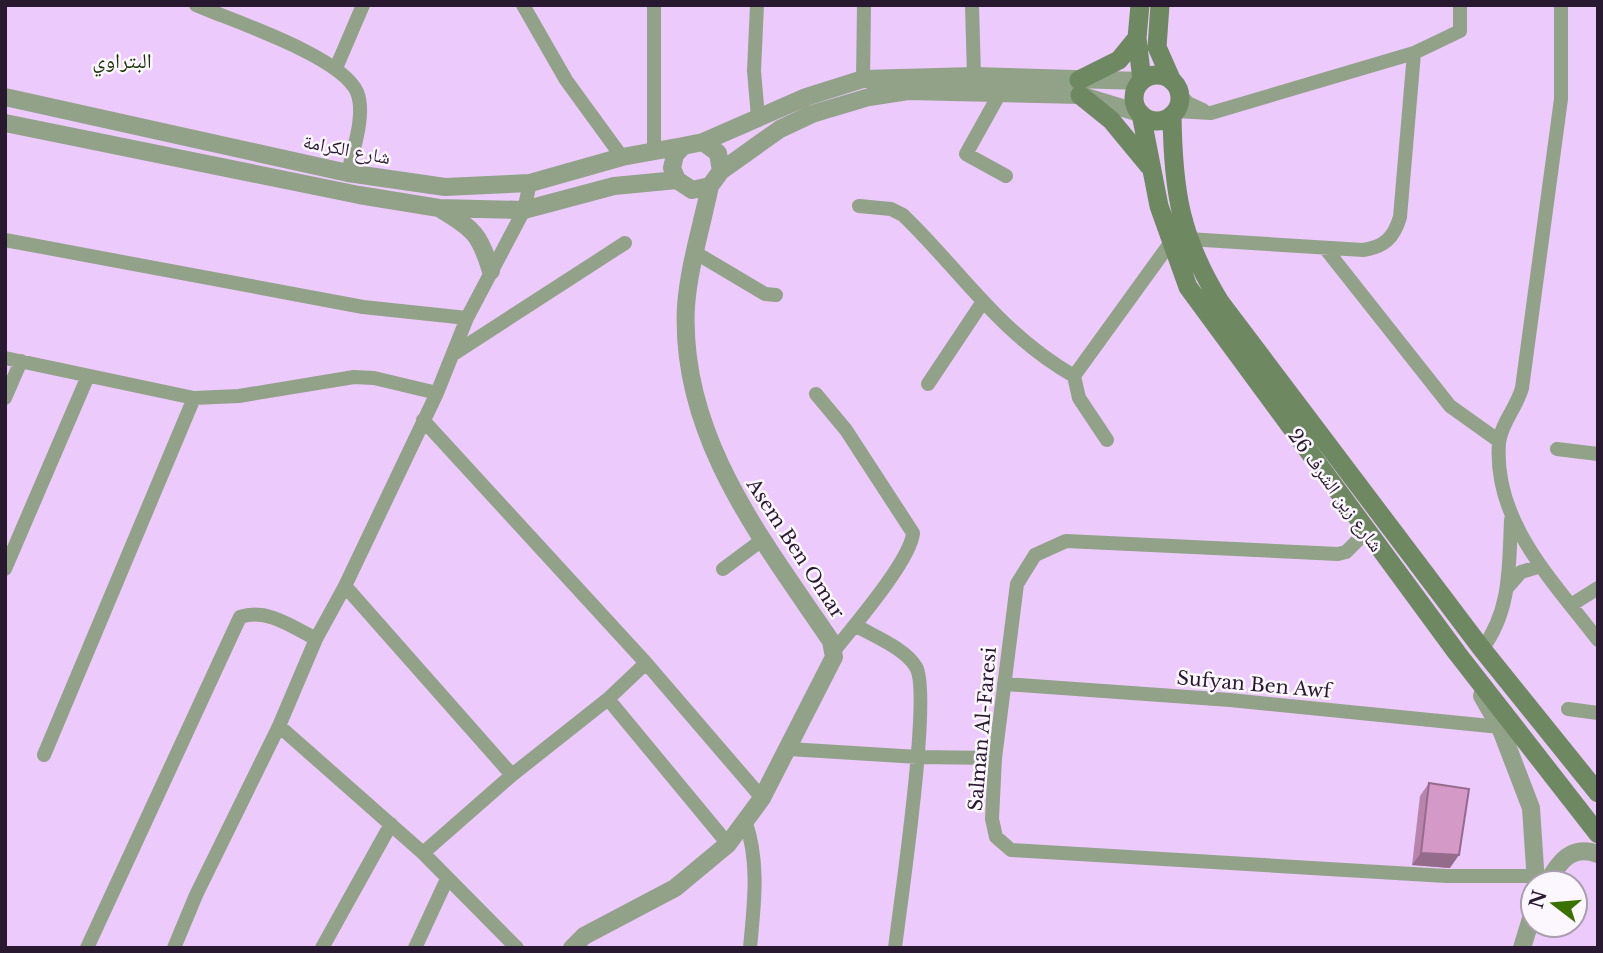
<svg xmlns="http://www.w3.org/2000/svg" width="1603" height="953" font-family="'Libre Baskerville','Noto Naskh Arabic',serif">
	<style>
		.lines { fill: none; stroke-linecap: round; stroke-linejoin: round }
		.minor { stroke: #91a288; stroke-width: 14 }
		.tertiary { stroke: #91a288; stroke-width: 18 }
		.secondary { stroke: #6e8861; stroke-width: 19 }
		.wall { fill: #b784ab }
		.shaded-wall { fill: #956b8b }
		.building { fill: #d599c7; stroke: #956b8b; stroke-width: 2 }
		.labels { text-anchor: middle; stroke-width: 5; stroke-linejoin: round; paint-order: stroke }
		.street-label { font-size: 19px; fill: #291930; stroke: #fcf7fe }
		.neighbourhood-label { font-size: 21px; fill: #173202; stroke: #fcf7fe }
	</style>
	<rect width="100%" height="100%" fill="#eccafb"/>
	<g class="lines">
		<path class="minor" d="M 196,5 C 233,21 341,56 357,92 C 366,114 353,150 348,173
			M 523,5 L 566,80 L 622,157
			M 757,5 L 754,71 L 758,117
			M 972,5 L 974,76
			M 1561,5 L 1561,99 L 1522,388 C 1517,407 1501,423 1499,443 C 1493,522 1554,582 1598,640
			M 336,68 L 363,5
			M 863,79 L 864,5
			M 1000,93 L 966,154 L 1006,176
			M 1179,94 L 1188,103 L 1203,110
			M 1176,111 L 1211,113 L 1414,53 L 1460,31 L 1460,5
			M 654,150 L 654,5
			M 859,206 L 891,209 L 903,215 C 963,273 999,333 1074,376 L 1171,242
			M 1188,239 L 1363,250 C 1384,247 1394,238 1400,217 L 1414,53
			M 5,240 L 363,307 L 467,318
			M 1325,248 L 1450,406 L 1499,441
			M 696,253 L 765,294 L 776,295
			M 455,353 L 625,243
			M 5,358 L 194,398 L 239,396 L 354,377 L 374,378 L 437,393
			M 1074,376 L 1079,398 L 1107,440
			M 928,384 L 982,303
			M 816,394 L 846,430 L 913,533 C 911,560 852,628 834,651
			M 5,398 L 21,361
			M 423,420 L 646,663 L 762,798
			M 1557,449 L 1598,454
			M 1366,532 L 1346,552 L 1338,554 L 1066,541 L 1035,555 L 1017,584 L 995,758 L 992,819 L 996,837 L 1011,850 L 1446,876 L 1535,876
			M 5,569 L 88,376
			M 723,569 L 762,540
			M 345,586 L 512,775
			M 1507,588 L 1521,572 L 1541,566
			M 1571,605 L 1598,588
			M 855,625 C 873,636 905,648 916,667 C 932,693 900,905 895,948
			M 1482,649 C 1511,611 1509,566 1511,520
			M 1004,684 L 1230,700 L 1500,727
			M 608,699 L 728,844
			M 1568,709 L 1598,713
			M 279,726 L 423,853 L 517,948
			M 789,749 L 918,757 L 995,758
			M 44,755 L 194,398
			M 745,820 C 760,863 754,904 750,948
			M 423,853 L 512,775 L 608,699 L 646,663
			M 87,948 L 240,617 C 267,608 291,626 316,639
			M 174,948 L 196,895 L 279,726 L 316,639 L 345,586 L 437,393 L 467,318 L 524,210 L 530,183
			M 322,948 L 391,824
			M 415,948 L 447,879"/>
		<path class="tertiary" d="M 5,97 L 348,173 L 445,187 L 530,183 L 622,157 L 683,146
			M 5,123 L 359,195 L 439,208 L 524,210 L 614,186 L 677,180
			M 703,142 L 718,153 L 721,171 L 710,186 L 692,190 L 677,180 L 672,168 L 675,155 L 683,146 L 703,142 L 806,97 L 863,79 L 974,76 L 1141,81
			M 721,171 L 780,129 L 812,114 L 869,97 L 908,91 L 1080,95 L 1139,113
			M 442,210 C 474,229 480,235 491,271
			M 1482,696 L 1500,727 L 1531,808 L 1536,883
			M 1547,883 C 1559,862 1571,844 1598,854
			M 572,948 L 584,936 L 675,888 L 728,844 L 762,798 L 834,657 L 831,641 C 762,539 679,436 686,306 C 689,266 702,225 710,186
			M 1522,948 L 1533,912"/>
		<path class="secondary" d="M 1140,5 L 1137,38 L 1142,80
			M 1160,5 L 1157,47 L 1172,81
			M1134 98a23 23 0 1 1 46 0a23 23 0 1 1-46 0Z
			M 1079,80 L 1119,60 L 1137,38
			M 1080,95 L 1111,120 L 1149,166
			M 1141,114 L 1159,206 L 1188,287 L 1457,653 L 1598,834
			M 1172,115 C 1173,191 1180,237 1220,302 L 1482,649 L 1598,793"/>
	</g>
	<path class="wall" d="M 1429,783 L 1450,868 L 1412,865 L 1420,796 Z"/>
	<path class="shaded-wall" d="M 1421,853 L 1459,855 L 1450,868 L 1412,865 Z"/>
	<path class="building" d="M 1429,783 L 1469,789 L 1459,855 L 1421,853 Z"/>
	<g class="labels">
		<g class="street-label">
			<text transform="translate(347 149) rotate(11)" y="7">شارع الكرامة</text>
			<text transform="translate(1336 490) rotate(54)" y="7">شارع زين الشرف 26</text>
			<text transform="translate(796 548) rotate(57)" y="7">Asem Ben Omar</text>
			<text transform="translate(1254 684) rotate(5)" y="7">Sufyan Ben Awf</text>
			<text transform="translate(982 729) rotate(-85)" y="7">Salman Al-Faresi</text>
		</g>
		<g class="neighbourhood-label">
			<text x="122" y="68">البتراوي</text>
		</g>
	</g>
	<rect width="1603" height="953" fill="none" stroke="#291930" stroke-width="14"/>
	<g transform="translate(1554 904) rotate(286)"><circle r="33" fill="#fcf7fe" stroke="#a89eac" stroke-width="2"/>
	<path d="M0-5L12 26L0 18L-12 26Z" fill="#3a7201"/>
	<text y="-10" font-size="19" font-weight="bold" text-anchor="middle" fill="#291930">N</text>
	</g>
</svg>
